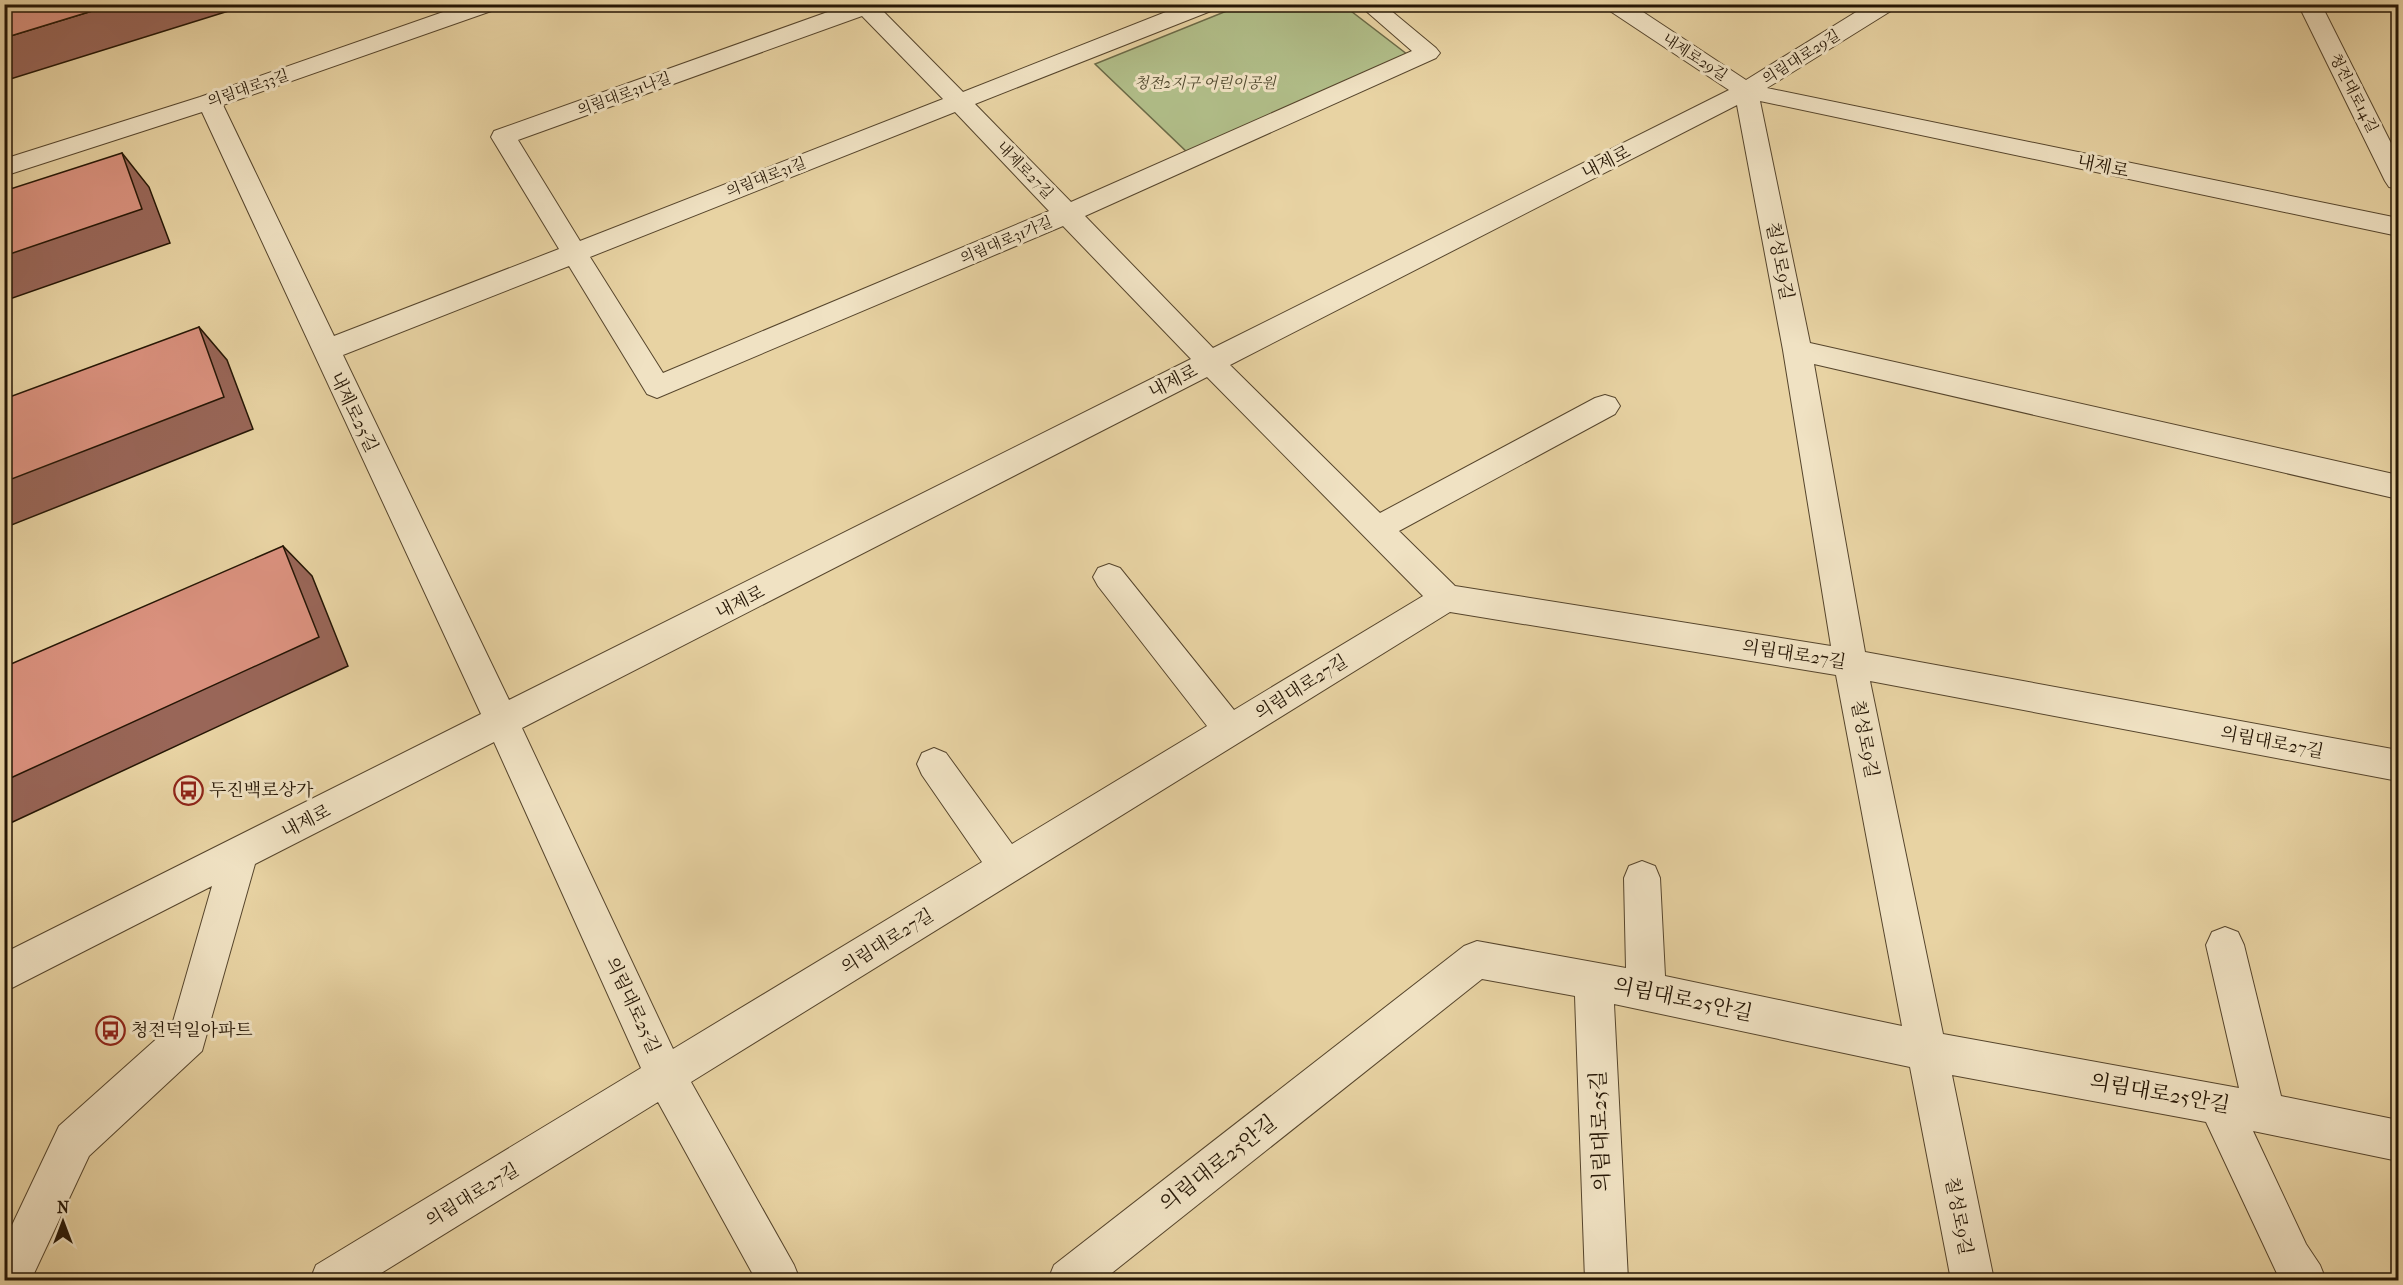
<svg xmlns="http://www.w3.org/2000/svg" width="2403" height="1285" font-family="'IM FELL French Canon','Noto Serif KR',serif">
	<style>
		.green { fill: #b1be89; stroke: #6b6a47; stroke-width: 1.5 }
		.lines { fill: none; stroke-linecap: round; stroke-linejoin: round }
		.minor-casing { stroke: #56452c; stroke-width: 2 }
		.minor { fill: #f0e2c3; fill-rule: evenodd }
		.shaded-wall { fill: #996658; stroke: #251605; stroke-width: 1.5 }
		.building { fill: #da917e; stroke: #251605; stroke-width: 1.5 }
		.labels { text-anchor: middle; stroke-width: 6; stroke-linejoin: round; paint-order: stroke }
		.far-street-label { font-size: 15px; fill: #251605; stroke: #f0e2c3 }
		.far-park-label { font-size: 15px; font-style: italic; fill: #4f482d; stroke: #f0e2c3 }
		.street-label { font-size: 18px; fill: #251605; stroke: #f0e2c3 }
		.poi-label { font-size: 18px; fill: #251605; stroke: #f0e2c3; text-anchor: start }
		.near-street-label { font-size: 21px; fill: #251605; stroke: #f0e2c3 }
	</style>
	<rect width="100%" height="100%" fill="#e8d3a3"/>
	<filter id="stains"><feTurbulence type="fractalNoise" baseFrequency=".00333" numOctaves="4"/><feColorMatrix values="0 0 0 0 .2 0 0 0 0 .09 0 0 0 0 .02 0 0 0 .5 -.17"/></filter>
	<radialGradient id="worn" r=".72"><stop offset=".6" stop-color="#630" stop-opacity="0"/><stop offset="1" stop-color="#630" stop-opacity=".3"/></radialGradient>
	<path class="green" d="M 1244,4 L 1343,5 L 1412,58 L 1188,153 L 1095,64 Z"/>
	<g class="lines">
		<defs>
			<path id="minor" d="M 466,4 L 500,4 L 497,9 L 223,105 L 334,336 L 559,249 L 491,137 L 494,131 L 850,4 L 884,4 L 881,9 L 963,92 L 1186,4 L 1219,4 L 1216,9 L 975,104 L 1071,202 L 1412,51 L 1358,4 L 1383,4 L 1436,48 L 1440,53 L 1436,58 L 1085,216 L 1213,348 L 1729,90 L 1607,9 L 1604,4 L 1631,4 L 1746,80 L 1869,4 L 1897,4 L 1894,9 L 1767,88 L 2398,218 L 2398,236 L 1760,101 L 1810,343 L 2398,475 L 2398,499 L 1814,364 L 1865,652 L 2398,750 L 2398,781 L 1870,681 L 1943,1034 L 2239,1088 L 2206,945 L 2212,932 L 2225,927 L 2238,932 L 2244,945 L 2281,1096 L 2398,1120 L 2398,1161 L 2253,1131 L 2306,1244 L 2320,1265 L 2326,1280 L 2280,1280 L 2206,1122 L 1952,1075 L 1994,1280 L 1951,1280 L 1910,1067 L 1614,1004 L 1628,1280 L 1585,1280 L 1575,996 L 1482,979 L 1103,1280 L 1048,1280 L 1054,1265 L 1464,946 L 1477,941 L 1626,968 L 1624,878 L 1629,866 L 1642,861 L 1655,866 L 1660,878 L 1665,976 L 1902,1026 L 1836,675 L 1450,612 L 691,1082 L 794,1265 L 800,1280 L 756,1280 L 658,1102 L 370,1280 L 310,1280 L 316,1265 L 641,1068 L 494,742 L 255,864 L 202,1051 L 89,1156 L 31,1280 L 4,1280 L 4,1242 L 59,1126 L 172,1025 L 212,886 L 4,992 L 4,953 L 481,714 L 202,112 L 4,176 L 4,159 L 200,97 ZM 862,16 L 943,99 L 580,241 L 518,140 ZM 1737,105 L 1783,350 L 1831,646 L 1455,586 L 1399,531 L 1615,414 L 1620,406 L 1615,398 L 1605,395 L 1595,398 L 1380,513 L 1230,365 ZM 955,112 L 1049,211 L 663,373 L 590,257 ZM 1063,226 L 1191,359 L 509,700 L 343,355 L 569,266 L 647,394 L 657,398 ZM 1207,377 L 1423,596 L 1234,710 L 1120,568 L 1109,564 L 1098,568 L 1093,577 L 1098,586 L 1207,726 L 1012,844 L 946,753 L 934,748 L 922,753 L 917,764 L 922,775 L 982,862 L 673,1049 L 522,728 Z
				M 2298,4 L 2321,4 L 2398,157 L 2398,189 L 2389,187 L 2385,181 Z"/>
		</defs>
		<use href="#minor" class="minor-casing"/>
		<use href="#minor" class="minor"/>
	</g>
	<path class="shaded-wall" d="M 115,4 L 251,4 L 4,81 L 4,38 Z
		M 122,153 L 149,187 L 170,243 L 4,301 L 4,256 Z
		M 199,327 L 227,360 L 253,429 L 4,528 L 4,482 Z
		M 283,546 L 312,576 L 348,666 L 4,826 L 4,781 Z"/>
	<path class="building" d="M 4,4 L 115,4 L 4,38 Z
		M 122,153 L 142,209 L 4,256 L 4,191 Z
		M 199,327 L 224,397 L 4,482 L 4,399 Z
		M 283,546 L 319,637 L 4,781 L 4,667 Z"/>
	<defs>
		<symbol id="bus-ring" viewBox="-11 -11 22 22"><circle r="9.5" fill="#f0e2c3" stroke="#8f2418" stroke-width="1.5"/><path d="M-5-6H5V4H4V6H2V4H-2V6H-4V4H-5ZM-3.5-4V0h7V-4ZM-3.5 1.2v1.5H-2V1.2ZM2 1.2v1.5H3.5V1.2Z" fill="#8f2418"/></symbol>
	</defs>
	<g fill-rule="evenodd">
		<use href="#bus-ring" x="172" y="774" width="33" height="33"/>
		<use href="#bus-ring" x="94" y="1014" width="33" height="33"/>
	</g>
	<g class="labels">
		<g class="far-street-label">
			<text transform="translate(1695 57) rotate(33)" y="5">내제로29길</text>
			<text transform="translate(1801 57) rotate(-32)" y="5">의림대로29길</text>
			<text transform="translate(248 88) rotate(-19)" y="5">의림대로33길</text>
			<text transform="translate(2354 93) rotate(63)" y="5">청전대로14길</text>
			<text transform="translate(624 94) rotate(-20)" y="5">의림대로31나길</text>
			<text transform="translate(1025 170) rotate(46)" y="5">내제로27길</text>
			<text transform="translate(766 177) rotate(-21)" y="5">의림대로31길</text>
			<text transform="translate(1006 240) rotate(-23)" y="5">의림대로31가길</text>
		</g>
		<g class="far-park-label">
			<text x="1205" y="88">청전2지구 어린이공원</text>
		</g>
		<g class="street-label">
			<text transform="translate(1606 162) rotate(-27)" y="6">내제로</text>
			<text transform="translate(2103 166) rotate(12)" y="6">내제로</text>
			<text transform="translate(1780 261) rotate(79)" y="6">칠성로9길</text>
			<text transform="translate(1173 381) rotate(-27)" y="6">내제로</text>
			<text transform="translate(354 412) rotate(64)" y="6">내제로25길</text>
			<text transform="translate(740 602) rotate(-27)" y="6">내제로</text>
			<text transform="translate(1794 654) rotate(9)" y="6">의림대로27길</text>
			<text transform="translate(1301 687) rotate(-32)" y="6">의림대로27길</text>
			<text transform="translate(1865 739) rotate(79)" y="6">칠성로9길</text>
			<text transform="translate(2272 742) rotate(11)" y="6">의림대로27길</text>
			<text transform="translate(306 821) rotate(-27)" y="6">내제로</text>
			<text transform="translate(887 941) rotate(-32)" y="6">의림대로27길</text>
			<text transform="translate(633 1005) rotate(65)" y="6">의림대로25길</text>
			<text transform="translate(472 1195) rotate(-31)" y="6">의림대로27길</text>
			<text transform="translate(1959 1216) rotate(79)" y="6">칠성로9길</text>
		</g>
		<g class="poi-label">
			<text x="209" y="796">두진백로상가</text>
			<text x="131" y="1036">청전덕일아파트</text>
		</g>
		<g class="near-street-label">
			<text transform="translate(1683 999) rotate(12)" y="7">의림대로25안길</text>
			<text transform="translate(2160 1093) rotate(10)" y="7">의림대로25안길</text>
			<text transform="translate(1600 1131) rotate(-92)" y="7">의림대로25길</text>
			<text transform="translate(1218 1163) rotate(-38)" y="7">의림대로25안길</text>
		</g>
	</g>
	<rect width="2403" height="1285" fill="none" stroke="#e8d3a3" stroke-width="24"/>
	<rect x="6" y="6" width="2391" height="1273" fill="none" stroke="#251605" stroke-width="3"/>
	<rect x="12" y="12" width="2379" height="1261" fill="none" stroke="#251605" stroke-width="1.5"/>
	<g transform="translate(63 1222)" stroke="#f0e2c3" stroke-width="4.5" paint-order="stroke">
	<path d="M0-4.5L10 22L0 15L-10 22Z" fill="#251605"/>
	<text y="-9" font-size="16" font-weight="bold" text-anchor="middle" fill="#251605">N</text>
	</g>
	<rect width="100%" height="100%" filter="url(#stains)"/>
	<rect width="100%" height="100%" fill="url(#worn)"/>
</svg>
